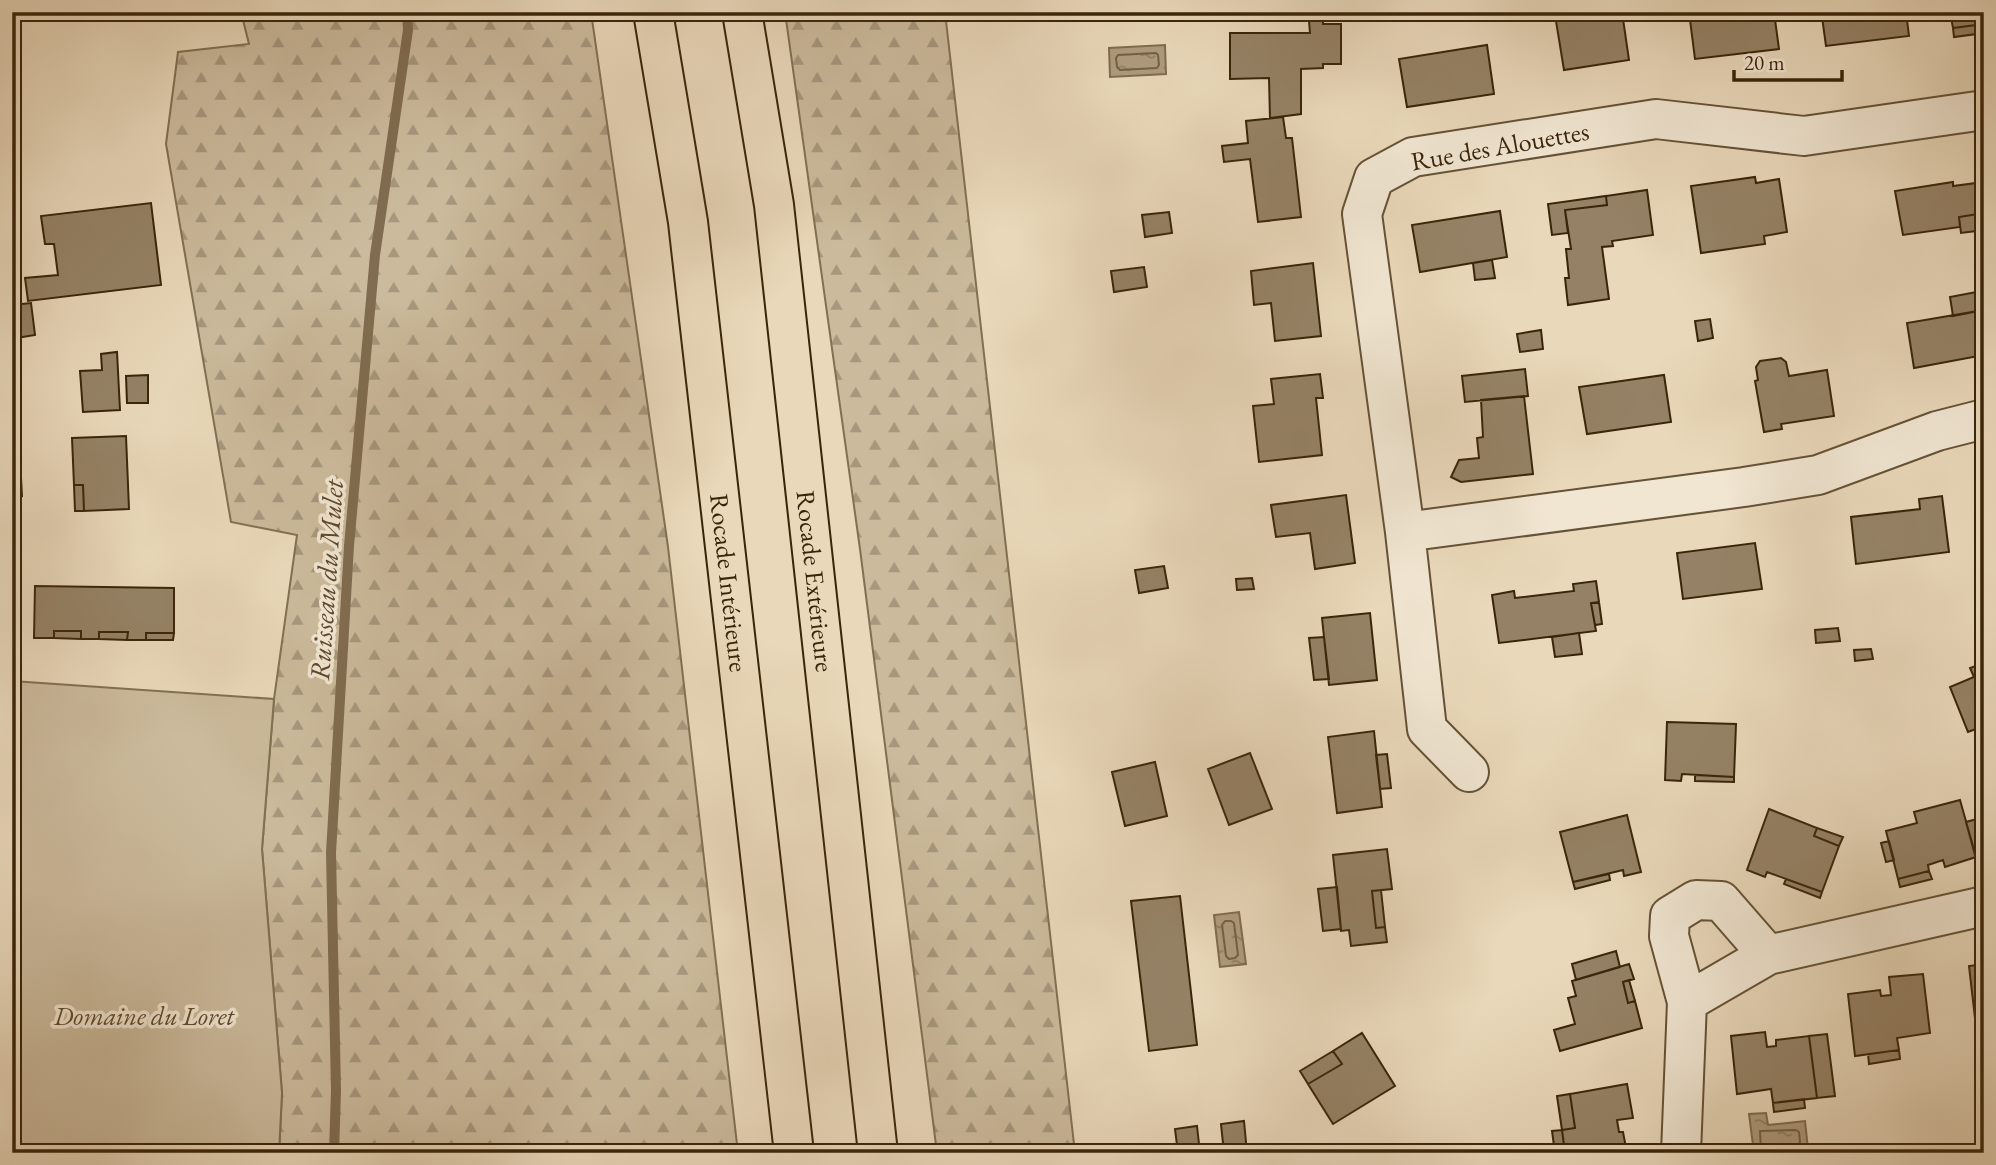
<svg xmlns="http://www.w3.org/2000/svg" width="1996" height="1165" font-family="'EB Garamond',serif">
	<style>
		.forest { fill: url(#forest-firs); stroke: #827053; stroke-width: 2 }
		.park { fill: #cbba9c; stroke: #827053; stroke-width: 2 }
		.water { fill: url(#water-ripples); stroke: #806c50; stroke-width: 2 }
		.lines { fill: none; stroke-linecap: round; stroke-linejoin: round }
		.shore { stroke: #746044; stroke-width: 2 }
		.stream { stroke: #806c50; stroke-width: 10 }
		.building { fill: #958266; stroke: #3a250a; stroke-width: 2 }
		.minor-casing { stroke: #665236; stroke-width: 42 }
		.trunk-casing { stroke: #3a250a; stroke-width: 42 }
		.minor { stroke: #f1e6d2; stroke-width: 38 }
		.trunk { stroke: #e9d8ba; stroke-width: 38 }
		.labels { text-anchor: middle; stroke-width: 7; stroke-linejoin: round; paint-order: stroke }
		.street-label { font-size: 26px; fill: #3a250a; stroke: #f1e6d2 }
		.park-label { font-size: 26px; font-style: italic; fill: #5e4a2e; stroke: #f1e6d2 }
		.water-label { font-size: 28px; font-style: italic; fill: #5d482d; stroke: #f1e6d2 }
	</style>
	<defs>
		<pattern id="forest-firs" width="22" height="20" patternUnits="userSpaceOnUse" patternTransform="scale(1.75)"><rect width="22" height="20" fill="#cbba9c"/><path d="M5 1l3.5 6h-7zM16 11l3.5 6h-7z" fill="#a6977d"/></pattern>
		<pattern id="water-ripples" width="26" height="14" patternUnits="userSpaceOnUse" patternTransform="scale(1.75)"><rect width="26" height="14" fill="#ae9b7e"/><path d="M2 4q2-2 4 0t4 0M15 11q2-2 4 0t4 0" fill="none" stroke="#8f7e65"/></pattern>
	</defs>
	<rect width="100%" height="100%" fill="#e9d8ba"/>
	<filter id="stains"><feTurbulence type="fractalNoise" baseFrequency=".00286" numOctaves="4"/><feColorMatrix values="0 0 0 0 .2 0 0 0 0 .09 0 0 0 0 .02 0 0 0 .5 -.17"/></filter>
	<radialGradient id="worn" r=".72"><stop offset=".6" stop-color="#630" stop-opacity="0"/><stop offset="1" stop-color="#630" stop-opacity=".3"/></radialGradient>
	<path class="forest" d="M 241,12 L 591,12 L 668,547 L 738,1153 L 279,1153 L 282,1093 L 262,849 L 274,699 L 297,535 L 231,522 L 166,144 L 178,52 L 249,44 Z
		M 785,12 L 945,12 L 1075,1153 L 937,1153 L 860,549 Z"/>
	<path class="park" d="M 12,681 L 274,699 L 262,849 L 282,1093 L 279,1153 L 12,1153 Z"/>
	<path class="water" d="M 1165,45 L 1166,74 L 1110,77 L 1109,48 Z
		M 1239,912 L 1246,964 L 1220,967 L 1214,915 Z
		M 1766,1113 L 1768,1125 L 1805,1121 L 1808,1149 L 1754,1153 L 1749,1114 Z"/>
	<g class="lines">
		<path class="shore" d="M 1156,53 L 1158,55 L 1159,65 L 1157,68 L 1120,70 L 1117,67 L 1116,58 L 1118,55 Z
			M 1225,921 L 1231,921 L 1234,923 L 1238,955 L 1235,958 L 1229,959 L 1226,956 L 1222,925 Z
			M 1761,1153 L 1760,1131 L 1796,1130 L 1799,1132 L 1800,1142 L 1795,1153"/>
		<path class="stream" d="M 334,1153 L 336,1091 L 331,853 L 349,546 L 375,255 L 408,30 L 407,12"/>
	</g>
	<path class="building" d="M 1016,12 L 1059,12 L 1059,16 L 1018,21 Z
		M 1607,12 L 1622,12 L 1629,60 L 1564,70 L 1556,21 Z
		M 1689,12 L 1774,12 L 1779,49 L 1695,59 Z
		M 1840,12 L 1906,12 L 1909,36 L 1826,46 L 1822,17 L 1840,15 Z
		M 1950,12 L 1984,12 L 1984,24 L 1953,28 Z
		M 1309,21 L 1323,21 L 1323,24 L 1341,24 L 1341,64 L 1323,64 L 1323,68 L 1301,69 L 1301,114 L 1270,118 L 1269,78 L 1230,79 L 1230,33 L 1310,33 Z
		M 1984,24 L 1984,33 L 1954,37 L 1953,28 Z
		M 1487,45 L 1494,94 L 1407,107 L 1399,59 Z
		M 1283,117 L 1286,138 L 1292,138 L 1301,217 L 1258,222 L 1250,159 L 1224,162 L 1222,146 L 1248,143 L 1246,121 Z
		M 1755,177 L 1756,183 L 1779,179 L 1787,232 L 1764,236 L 1765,244 L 1701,253 L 1691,186 Z
		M 1953,182 L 1953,186 L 1984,182 L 1984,213 L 1959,217 L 1960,227 L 1903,235 L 1895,191 Z
		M 1647,190 L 1653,235 L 1612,241 L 1613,246 L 1602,247 L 1609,299 L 1568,305 L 1565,278 L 1569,278 L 1566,249 L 1571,249 L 1565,210 L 1607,205 L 1606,196 Z
		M 1606,196 L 1607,205 L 1565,210 L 1568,233 L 1552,235 L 1548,204 Z
		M 151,203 L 161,285 L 28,301 L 25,278 L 58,275 L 54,244 L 45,244 L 41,216 Z
		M 1500,211 L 1507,257 L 1420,272 L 1412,225 Z
		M 1169,212 L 1172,233 L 1145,237 L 1142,215 Z
		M 1984,213 L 1984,230 L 1961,233 L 1959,217 Z
		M 1492,260 L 1495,278 L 1475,280 L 1473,263 Z
		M 1313,263 L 1321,336 L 1275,341 L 1271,303 L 1254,305 L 1251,271 Z
		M 1144,267 L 1147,287 L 1114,292 L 1111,271 Z
		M 1982,291 L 1984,310 L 1953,316 L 1950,297 Z
		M 31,303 L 35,335 L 16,338 L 15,324 L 12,324 L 12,305 Z
		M 1984,310 L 1984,355 L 1914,368 L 1907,323 Z
		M 1710,319 L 1713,338 L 1698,341 L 1695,321 Z
		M 1541,330 L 1543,349 L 1520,352 L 1517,334 Z
		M 117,352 L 120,410 L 83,412 L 80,371 L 102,370 L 101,354 Z
		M 1781,358 L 1786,362 L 1789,376 L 1827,370 L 1834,416 L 1781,424 L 1782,429 L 1764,432 L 1755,381 L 1758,380 L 1756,367 L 1760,361 Z
		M 1525,369 L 1528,396 L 1465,402 L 1462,376 Z
		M 1320,374 L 1323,398 L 1316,398 L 1322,455 L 1259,462 L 1253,406 L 1274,404 L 1271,379 Z
		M 148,375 L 148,403 L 127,403 L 126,376 Z
		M 1664,375 L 1671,422 L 1587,434 L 1579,387 Z
		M 1524,396 L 1533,474 L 1461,482 L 1451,477 L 1459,460 L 1479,458 L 1477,438 L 1483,437 L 1481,400 Z
		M 126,436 L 129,509 L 84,511 L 83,485 L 74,485 L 72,438 Z
		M 19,441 L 22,496 L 12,497 L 12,442 Z
		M 74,485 L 83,485 L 84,511 L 75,511 Z
		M 1346,495 L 1355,563 L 1315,569 L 1310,533 L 1276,537 L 1271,505 Z
		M 1942,496 L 1949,552 L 1856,564 L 1851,517 L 1920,509 L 1919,499 Z
		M 1755,543 L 1762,589 L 1683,599 L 1677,553 Z
		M 1164,566 L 1168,588 L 1139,593 L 1135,570 Z
		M 1252,578 L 1254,589 L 1237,590 L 1236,579 Z
		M 1596,581 L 1599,602 L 1591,603 L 1596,631 L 1499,643 L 1492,595 L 1514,591 L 1515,598 L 1574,591 L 1573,584 Z
		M 35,586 L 174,588 L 174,633 L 146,633 L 146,640 L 127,640 L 128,632 L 99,632 L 99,639 L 81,639 L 81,631 L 54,631 L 54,638 L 34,638 Z
		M 1599,602 L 1602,624 L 1595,625 L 1591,603 Z
		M 1370,613 L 1377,680 L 1329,685 L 1322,618 Z
		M 1838,628 L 1840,641 L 1816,643 L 1815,630 Z
		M 54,631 L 81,631 L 81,639 L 54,638 Z
		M 99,632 L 128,632 L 127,640 L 99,639 Z
		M 146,633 L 174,633 L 173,640 L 146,640 Z
		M 1579,633 L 1582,654 L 1555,657 L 1552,637 Z
		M 1324,637 L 1329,679 L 1314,680 L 1309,638 Z
		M 1871,649 L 1873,659 L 1855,661 L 1854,650 Z
		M 1984,663 L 1984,726 L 1968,732 L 1950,687 L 1974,677 L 1970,668 Z
		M 1667,722 L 1736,724 L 1734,777 L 1682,774 L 1681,781 L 1665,780 Z
		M 1374,731 L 1382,807 L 1337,813 L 1328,737 Z
		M 1250,753 L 1272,809 L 1229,825 L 1208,769 Z
		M 1387,754 L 1391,788 L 1380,789 L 1376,755 Z
		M 1155,762 L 1167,816 L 1125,826 L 1112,772 Z
		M 1695,775 L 1734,777 L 1734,782 L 1695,781 Z
		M 1960,800 L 1976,857 L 1945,867 L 1943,860 L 1928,865 L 1929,871 L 1898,879 L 1886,831 L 1917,823 L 1914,812 Z
		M 1769,809 L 1817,828 L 1814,836 L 1839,846 L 1822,892 L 1767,872 L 1765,877 L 1747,870 Z
		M 1627,815 L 1641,872 L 1624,876 L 1623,870 L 1573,882 L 1560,832 Z
		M 1984,817 L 1984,852 L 1975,855 L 1966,822 Z
		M 1817,828 L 1843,837 L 1839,846 L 1814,836 Z
		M 1889,841 L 1894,860 L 1886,862 L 1881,843 Z
		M 1387,849 L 1392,889 L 1372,891 L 1376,928 L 1385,927 L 1387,942 L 1351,946 L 1349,930 L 1341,931 L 1333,855 Z
		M 1929,871 L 1932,879 L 1900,887 L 1898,879 Z
		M 1609,874 L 1610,880 L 1575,889 L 1573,882 Z
		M 1786,879 L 1822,892 L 1820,898 L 1784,884 Z
		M 1337,887 L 1341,929 L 1323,931 L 1318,889 Z
		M 1381,890 L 1385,927 L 1376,928 L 1372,891 Z
		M 1180,896 L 1197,1045 L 1149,1051 L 1131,901 Z
		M 1616,951 L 1620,967 L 1576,980 L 1572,964 Z
		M 1629,964 L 1634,979 L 1623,982 L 1628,1003 L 1635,1001 L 1642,1028 L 1560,1051 L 1554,1030 L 1575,1024 L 1568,998 L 1576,996 L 1572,981 Z
		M 1984,964 L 1984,1026 L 1976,1027 L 1969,966 Z
		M 1923,974 L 1930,1033 L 1897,1038 L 1899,1050 L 1855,1056 L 1848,994 L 1880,990 L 1881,996 L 1891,995 L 1889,977 Z
		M 1629,980 L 1635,1001 L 1628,1003 L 1623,982 Z
		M 1765,1032 L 1767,1047 L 1776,1046 L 1776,1040 L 1809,1036 L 1817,1098 L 1773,1103 L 1771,1089 L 1737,1094 L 1731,1036 Z
		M 1362,1033 L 1395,1086 L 1333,1124 L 1308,1084 L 1342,1064 L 1333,1051 Z
		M 1827,1034 L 1835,1096 L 1817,1098 L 1809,1036 Z
		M 1899,1050 L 1900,1059 L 1869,1064 L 1868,1054 Z
		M 1333,1051 L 1342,1064 L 1308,1084 L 1300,1071 Z
		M 1627,1084 L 1633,1118 L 1617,1120 L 1619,1132 L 1623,1132 L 1627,1153 L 1565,1153 L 1562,1130 L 1575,1128 L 1570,1094 Z
		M 1570,1094 L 1575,1128 L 1562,1130 L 1557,1096 Z
		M 1804,1099 L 1805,1108 L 1774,1112 L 1773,1103 Z
		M 1244,1121 L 1247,1153 L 1224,1153 L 1221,1124 Z
		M 1197,1126 L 1200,1153 L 1178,1153 L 1175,1129 Z
		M 1562,1130 L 1565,1153 L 1555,1153 L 1552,1131 Z"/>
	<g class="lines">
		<defs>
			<path id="minor" d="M 1984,110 L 1804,136 L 1656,119 L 1413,157 L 1374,178 L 1362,214 L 1405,532 L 1744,487 L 1818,475 L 1937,431 L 1984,419
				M 1405,532 L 1427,729 L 1469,772
				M 1687,1002 L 1669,936 L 1670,916 L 1696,900 L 1721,901 L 1768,955
				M 1681,1153 L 1687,1002 L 1768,955 L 1984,906"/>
			<g id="trunk">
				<path id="s1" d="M 653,12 L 688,222 L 794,1153"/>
				<path id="s2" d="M 742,12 L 774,205 L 878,1153"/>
			</g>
		</defs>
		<use href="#minor" class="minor-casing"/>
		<use href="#trunk" class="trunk-casing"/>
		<use href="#minor" class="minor"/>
		<use href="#trunk" class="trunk"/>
	</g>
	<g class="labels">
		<g class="street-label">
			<text transform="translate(1500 146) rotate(-10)" y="9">Rue des Alouettes</text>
			<text dy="9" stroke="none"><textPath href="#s1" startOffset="576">Rocade Intérieure</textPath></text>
			<text dy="9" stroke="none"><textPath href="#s2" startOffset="574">Rocade Extérieure</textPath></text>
		</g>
		<g class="park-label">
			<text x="144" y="1025">Domaine du Loret</text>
		</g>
		<g class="water-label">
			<text transform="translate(326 580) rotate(-86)" y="10">Ruisseau du Mulet</text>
		</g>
	</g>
	<rect width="1996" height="1165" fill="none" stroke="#e9d8ba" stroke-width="42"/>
	<rect x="14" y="14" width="1968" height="1137" fill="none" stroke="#3a250a" stroke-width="3.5"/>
	<rect x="21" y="21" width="1954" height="1123" fill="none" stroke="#3a250a" stroke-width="2"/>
	<path d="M1734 70v10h108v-10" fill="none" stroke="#3a250a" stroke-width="3.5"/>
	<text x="1744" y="70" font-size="21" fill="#3a250a" stroke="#f1e6d2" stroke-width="5" paint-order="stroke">20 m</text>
	<rect width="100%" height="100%" filter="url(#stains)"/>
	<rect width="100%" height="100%" fill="url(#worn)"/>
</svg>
